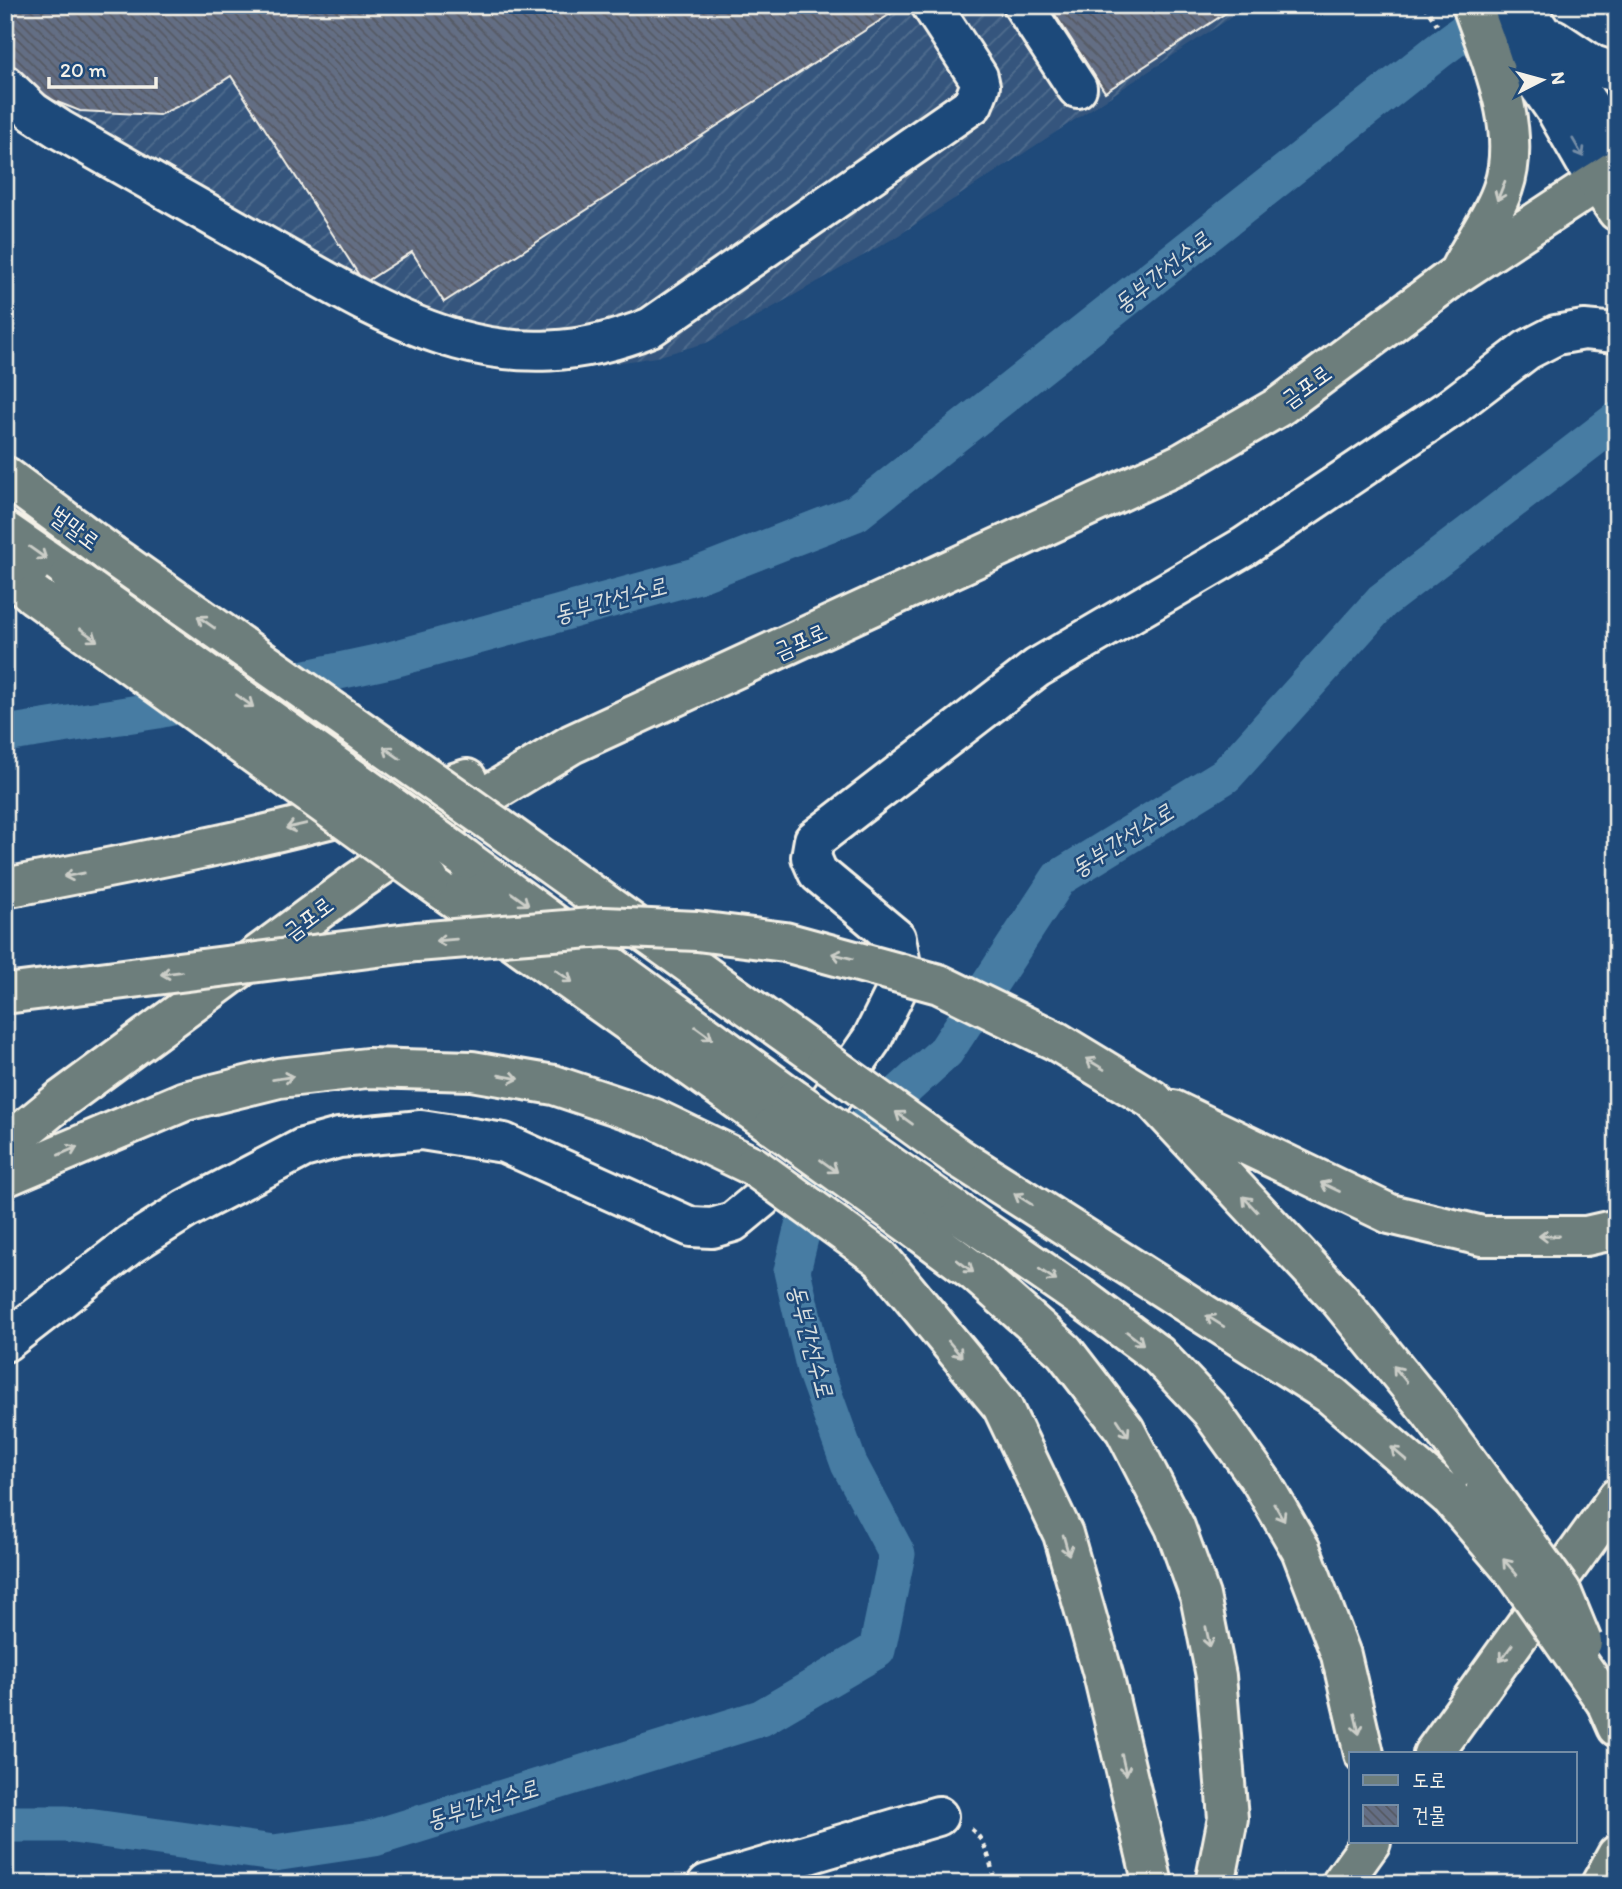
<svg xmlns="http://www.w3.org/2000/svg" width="1622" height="1889" font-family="Itim,'Poor Story',sans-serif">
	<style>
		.industrial { fill: url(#industrial-furrows) }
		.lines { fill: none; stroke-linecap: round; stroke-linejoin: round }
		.canal { stroke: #467ca3; stroke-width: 37 }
		.building { fill: url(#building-back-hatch); stroke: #f4f1e8; stroke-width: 2 }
		.minor-casing { stroke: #f4f1e8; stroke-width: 44 }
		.major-casing { stroke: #f4f1e8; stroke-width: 44 }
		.highway-casing { stroke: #f4f1e8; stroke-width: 44 }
		.path { stroke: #f4f1e8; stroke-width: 4.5; stroke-dasharray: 5 5; stroke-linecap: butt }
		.minor { stroke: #1f4a7a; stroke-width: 38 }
		.major { stroke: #6d7e7c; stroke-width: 38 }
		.highway { stroke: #6d7e7c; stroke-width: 38 }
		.highway-bridge-casing { stroke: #f4f1e8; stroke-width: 44; stroke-linecap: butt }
		.highway-bridge { stroke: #6d7e7c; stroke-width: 38 }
		.oneway { stroke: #748da6 }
		.oneway2 { stroke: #cccec8 }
		.labels { text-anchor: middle; stroke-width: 5; stroke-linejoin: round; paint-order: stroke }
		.street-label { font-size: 23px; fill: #f4f1e8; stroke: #1f4a7a }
		.water-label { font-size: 24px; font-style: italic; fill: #dadfde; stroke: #1f4a7a }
	</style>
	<defs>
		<pattern id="industrial-furrows" width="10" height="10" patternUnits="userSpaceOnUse" patternTransform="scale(1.75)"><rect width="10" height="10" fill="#34557d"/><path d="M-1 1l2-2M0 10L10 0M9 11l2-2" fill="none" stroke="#526e8f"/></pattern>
		<pattern id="building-back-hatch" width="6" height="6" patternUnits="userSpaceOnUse" patternTransform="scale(1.75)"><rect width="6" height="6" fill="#646e84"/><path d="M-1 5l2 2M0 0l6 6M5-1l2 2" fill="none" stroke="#555962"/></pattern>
	</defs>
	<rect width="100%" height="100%" fill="#1f4a7a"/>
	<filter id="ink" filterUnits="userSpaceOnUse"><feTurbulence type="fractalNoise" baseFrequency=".0143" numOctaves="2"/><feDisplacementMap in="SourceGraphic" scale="14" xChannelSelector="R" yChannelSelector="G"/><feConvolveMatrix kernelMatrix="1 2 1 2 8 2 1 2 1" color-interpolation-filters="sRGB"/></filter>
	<g filter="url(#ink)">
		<path class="industrial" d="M 5,5 L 1250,5 L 896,237 L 754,318 L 706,343 L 656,357 L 591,367 L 555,367 L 494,362 L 5,103 Z"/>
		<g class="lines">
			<path class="canal" d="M 5,734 L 158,710 L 390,660 L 695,576 L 856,513 L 1437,52 L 1500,5
				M 5,1824 L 66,1824 L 274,1853 L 374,1838 L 761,1718 L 877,1650 L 897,1554 L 849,1464 L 815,1370 L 792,1271 L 808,1205 L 833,1154 L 946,1051 L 1059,878 L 1226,775 L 1382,601 L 1617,420"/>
		</g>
		<path class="building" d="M 5,5 L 891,5 L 895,11 L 444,302 L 412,252 L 364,283 L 231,76 L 198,97 L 159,115 L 80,111 L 52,100 L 18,75 L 5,56 Z
			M 1049,5 L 1238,5 L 1105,92 Z"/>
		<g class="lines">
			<defs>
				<path id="minor" d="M 1023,5 L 1077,88
					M 1483,5 L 1557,112 L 1597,182
					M 1523,5 L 1617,148
					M 1554,39 L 1593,65 L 1617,73
					M 5,85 L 33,112 L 59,129 C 127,167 195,206 263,245 C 392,319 499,389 651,327 L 973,104 L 980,86 L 978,77 L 931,5
					M 5,1342 L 131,1244 L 186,1209 L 303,1148 L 339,1138 L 421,1130 L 504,1143 L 691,1227 L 712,1228 L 733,1222 L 762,1198 L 872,1039 L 899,985 L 902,970 L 896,938 L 818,873 L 811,857 L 814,840 L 1037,668 L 1244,547 L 1452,407 L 1527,350 L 1556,335 L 1584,330 L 1617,333
					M 707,1884 L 938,1816"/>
				<path id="major" d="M 1460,269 C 1473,243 1494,216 1503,188 C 1523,130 1491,60 1472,5
					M 5,888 C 161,858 317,828 467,779
					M 5,1146 L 61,1100 L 357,882 L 466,808 L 572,744 L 1182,463 L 1280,406 L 1457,274 L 1617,169"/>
				<path id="highway" d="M 1597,182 L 1617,211
					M 5,476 L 110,554
					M 5,531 L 70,576
					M 5,570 L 34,595
					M 508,834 L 826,1062
					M 465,859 L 795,1100
					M 429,880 L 774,1126
					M 1153,1100 L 1339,1299 L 1429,1410 L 1486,1487
					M 1173,1110 L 1390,1214 L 1482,1236 L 1586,1236 L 1617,1229
					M 959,1158 L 1331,1395 L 1451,1498
					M 5,1177 L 185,1101 L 279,1078 L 367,1068 L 472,1071 L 554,1085 L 653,1118 L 753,1166
					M 931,1194 L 1080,1297 L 1158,1355 L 1211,1411 L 1261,1481 L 1301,1550 L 1341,1655 L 1364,1754
					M 911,1225 L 976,1273 L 1064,1351 L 1125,1430 L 1175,1527 L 1200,1596 L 1216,1676 L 1228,1818 L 1215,1884
					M 880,1258 L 1002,1406 L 1063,1534 L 1104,1678 L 1153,1884
					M 1606,1702 L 1617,1727
					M 1433,1754 L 1617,1498
					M 1341,1884 L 1371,1842
					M 1601,1884 L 1617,1855"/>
			</defs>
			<use href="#minor" class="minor-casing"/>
			<use href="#major" class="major-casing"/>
			<use href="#highway" class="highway-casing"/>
			<path class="path" d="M 1424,5 L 1437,25
				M 1588,5 L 1617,19
				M 971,1829 C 987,1841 991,1865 995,1884"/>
			<use href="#minor" class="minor"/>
			<use href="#major" class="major"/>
			<use href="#highway" class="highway"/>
			<defs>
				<path id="highway-bridge" d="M 110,554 L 508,834
					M 70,576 L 465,859
					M 34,595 L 429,880
					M 5,994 L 416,942 L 604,927 L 697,931 L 785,942 L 939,984 L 1056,1041 L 1153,1100
					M 826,1062 L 959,1158
					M 795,1100 L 931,1194
					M 774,1126 L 911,1225
					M 753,1166 L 880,1258
					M 1486,1487 L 1561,1591 L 1582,1642
					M 1451,1498 L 1517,1575 L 1606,1702"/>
			</defs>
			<use href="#highway-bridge" class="highway-bridge-casing"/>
			<use href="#highway-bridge" class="highway-bridge"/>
		</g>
		<defs><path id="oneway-shaft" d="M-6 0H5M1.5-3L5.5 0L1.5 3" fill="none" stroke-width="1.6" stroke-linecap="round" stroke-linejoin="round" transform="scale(1.75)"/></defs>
		<use class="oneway" href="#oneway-shaft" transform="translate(1578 148) rotate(60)"/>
		<g class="oneway2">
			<use href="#oneway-shaft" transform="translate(1501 191) rotate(112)"/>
			<use href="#oneway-shaft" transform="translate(38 553) rotate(35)"/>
			<use href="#oneway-shaft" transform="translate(206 622) rotate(-145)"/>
			<use href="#oneway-shaft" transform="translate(89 635) rotate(36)"/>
			<use href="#oneway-shaft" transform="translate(245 701) rotate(36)"/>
			<use href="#oneway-shaft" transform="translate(392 753) rotate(-145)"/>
			<use href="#oneway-shaft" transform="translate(296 826) rotate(167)"/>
			<use href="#oneway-shaft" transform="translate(74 875) rotate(169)"/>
			<use href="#oneway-shaft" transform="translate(520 899) rotate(36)"/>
			<use href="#oneway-shaft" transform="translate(446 940) rotate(175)"/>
			<use href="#oneway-shaft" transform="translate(842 956) rotate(-166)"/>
			<use href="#oneway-shaft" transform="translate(171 973) rotate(173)"/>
			<use href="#oneway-shaft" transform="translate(564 976) rotate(36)"/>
			<use href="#oneway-shaft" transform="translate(704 1033) rotate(36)"/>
			<use href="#oneway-shaft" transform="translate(1095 1064) rotate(-149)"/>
			<use href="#oneway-shaft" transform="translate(509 1077) rotate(10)"/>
			<use href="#oneway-shaft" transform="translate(283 1078) rotate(-9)"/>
			<use href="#oneway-shaft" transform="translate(904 1118) rotate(-144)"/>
			<use href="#oneway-shaft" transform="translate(68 1151) rotate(-23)"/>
			<use href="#oneway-shaft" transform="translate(829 1166) rotate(36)"/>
			<use href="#oneway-shaft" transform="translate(1330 1187) rotate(-155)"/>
			<use href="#oneway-shaft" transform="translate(1023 1199) rotate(-148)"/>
			<use href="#oneway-shaft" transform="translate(1250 1204) rotate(-133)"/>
			<use href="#oneway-shaft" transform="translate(1549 1236) rotate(180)"/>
			<use href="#oneway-shaft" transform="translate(965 1266) rotate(37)"/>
			<use href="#oneway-shaft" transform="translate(1048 1275) rotate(34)"/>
			<use href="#oneway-shaft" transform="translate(1215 1321) rotate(-148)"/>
			<use href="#oneway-shaft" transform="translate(1135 1338) rotate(37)"/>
			<use href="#oneway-shaft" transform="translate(955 1349) rotate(50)"/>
			<use href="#oneway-shaft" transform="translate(1400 1374) rotate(-129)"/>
			<use href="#oneway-shaft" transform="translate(1123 1428) rotate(57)"/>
			<use href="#oneway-shaft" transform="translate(1399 1454) rotate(-139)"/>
			<use href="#oneway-shaft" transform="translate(1279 1512) rotate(60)"/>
			<use href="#oneway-shaft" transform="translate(1066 1545) rotate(74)"/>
			<use href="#oneway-shaft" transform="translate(1510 1567) rotate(-131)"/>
			<use href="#oneway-shaft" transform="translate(1208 1637) rotate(78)"/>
			<use href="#oneway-shaft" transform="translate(1506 1653) rotate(126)"/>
			<use href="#oneway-shaft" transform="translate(1357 1724) rotate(77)"/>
			<use href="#oneway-shaft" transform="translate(1124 1765) rotate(77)"/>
		</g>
	</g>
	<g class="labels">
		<g class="street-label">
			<text transform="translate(1306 386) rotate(-36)" y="8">금포로</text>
			<text transform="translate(75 528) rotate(37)" y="8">벌말로</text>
			<text transform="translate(800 641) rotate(-24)" y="8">금포로</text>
			<text transform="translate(308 918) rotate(-37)" y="8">금포로</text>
		</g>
		<g class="water-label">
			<text transform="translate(1162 272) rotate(-38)" y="8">동부간선수로</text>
			<text transform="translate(610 600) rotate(-15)" y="8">동부간선수로</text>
			<text transform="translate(1122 840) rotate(-32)" y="8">동부간선수로</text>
			<text transform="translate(811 1341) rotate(75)" y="8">동부간선수로</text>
			<text transform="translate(482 1804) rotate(-17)" y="8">동부간선수로</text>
		</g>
	</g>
	<rect width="1622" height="1889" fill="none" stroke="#1f4a7a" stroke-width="28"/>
	<rect x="14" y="14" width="1594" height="1861" fill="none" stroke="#f4f1e8" stroke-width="2.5" filter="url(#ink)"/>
	<rect x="1349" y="1752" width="228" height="91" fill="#1f4a7a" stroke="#748da6" stroke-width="2"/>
	<rect x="1363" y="1775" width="35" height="10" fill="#6d7e7c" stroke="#748da6" stroke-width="2"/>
	<text x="1412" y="1787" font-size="21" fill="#f4f1e8">도로</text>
	<rect x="1363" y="1805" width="35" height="21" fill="url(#building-back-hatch)" stroke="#748da6" stroke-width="2"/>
	<text x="1412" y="1822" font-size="21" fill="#f4f1e8">건물</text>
	<g transform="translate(1542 80) rotate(84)" stroke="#1f4a7a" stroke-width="5" paint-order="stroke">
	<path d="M0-5L12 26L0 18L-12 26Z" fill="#f4f1e8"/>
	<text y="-10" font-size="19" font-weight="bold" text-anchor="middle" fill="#f4f1e8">N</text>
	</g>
	<path d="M49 77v10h107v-10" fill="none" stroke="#f4f1e8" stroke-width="3.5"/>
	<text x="60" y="77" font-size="21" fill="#f4f1e8" stroke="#1f4a7a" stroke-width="5" paint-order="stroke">20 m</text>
</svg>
